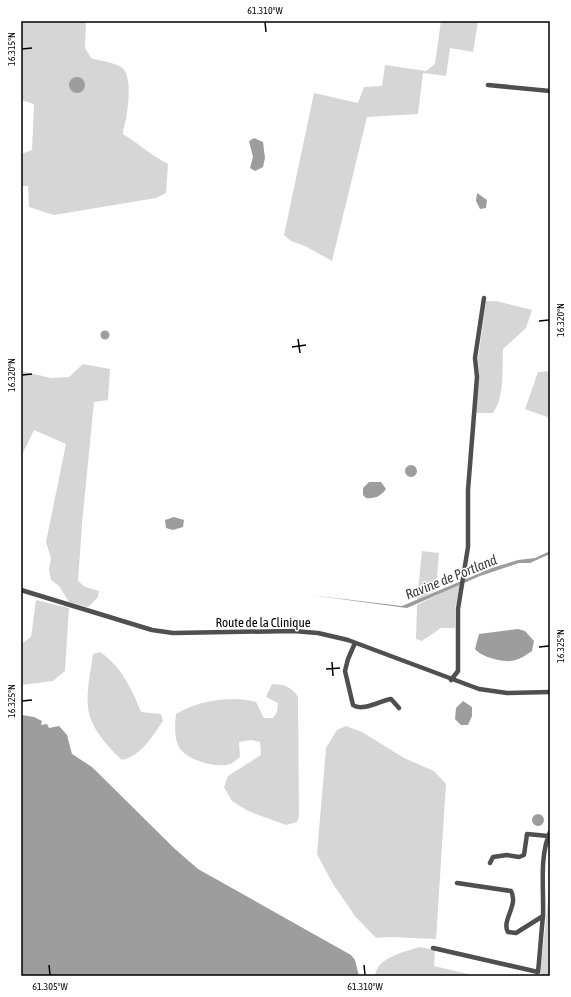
<svg xmlns="http://www.w3.org/2000/svg" width="571" height="997" font-family="'Asap Condensed',sans-serif">
	<style>
		.green { fill: #d6d6d6 }
		.water { fill: #9d9d9d }
		.lines { fill: none; stroke-linecap: round; stroke-linejoin: round }
		.minor { stroke: #4f4f4f; stroke-width: 4.5 }
		.ticks { fill: none; stroke: #000; stroke-width: 1.5 }
		.labels { text-anchor: middle; stroke-width: 3; stroke-linejoin: round; paint-order: stroke }
		.street-label { font-size: 13px; fill: #000; stroke: #fff }
		.water-label { font-size: 14px; font-style: italic; fill: #3e3e3e; stroke: #fff }
		.neatline { fill: none; stroke: #000; stroke-width: 1.5 }
		.ticks-label { font-size: 10px; text-anchor: middle; fill: #000 }
	</style>
	<rect width="100%" height="100%" fill="#fff"/>
	<path class="green" d="M 21,21 L 86,21 L 85,48 L 91,58 C 100,61 113,62 121,67 C 133,75 128,106 126,119 C 125,124 123,128 123,134 C 139,144 151,155 168,164 L 166,193 L 156,198 L 54,215 L 29,207 L 28,186 L 21,186 L 21,154 L 32,150 L 34,104 L 21,100 Z
		M 441,21 L 478,21 L 473,52 L 450,48 L 446,76 L 423,73 L 418,114 L 367,117 L 332,261 L 305,246 L 291,241 L 284,235 L 314,93 L 358,103 L 364,87 L 382,86 L 385,65 L 426,71 L 435,64 Z
		M 486,301 L 496,301 L 532,310 L 526,328 L 503,349 C 502,368 505,397 493,413 L 476,413 L 479,375 L 478,359 Z
		M 83,364 L 110,369 L 108,400 L 94,402 L 82,524 L 78,581 L 85,587 L 99,591 L 98,597 L 88,607 L 69,602 L 59,586 L 51,580 L 49,569 L 51,558 L 46,542 L 66,444 L 34,430 L 21,457 L 21,371 L 51,378 L 69,377 Z
		M 550,371 L 550,418 L 525,409 L 538,372 Z
		M 422,551 L 439,553 L 436,590 L 417,600 Z
		M 460,584 L 455,609 L 455,628 L 441,628 L 422,641 L 416,639 L 417,605 Z
		M 36,600 L 69,608 L 65,671 L 53,681 L 21,685 L 21,644 L 31,637 Z
		M 100,652 C 121,666 132,689 141,712 L 161,714 L 163,721 C 152,737 141,756 122,760 C 108,747 89,726 88,707 C 86,690 91,671 93,654 Z
		M 272,684 C 284,684 292,687 298,697 L 299,816 L 297,822 L 286,825 L 248,811 L 232,801 L 224,787 L 228,776 L 261,755 L 260,742 L 251,740 L 239,742 L 240,757 C 237,759 233,763 230,764 C 216,769 183,759 178,745 C 174,736 175,724 176,714 C 197,701 232,695 256,702 L 264,718 L 273,718 L 277,712 L 278,703 L 266,697 Z
		M 346,726 L 362,732 L 404,758 L 434,771 L 446,784 L 436,939 L 389,937 L 376,938 L 355,916 L 333,884 L 317,854 L 326,748 L 337,730 Z
		M 550,881 L 550,976 L 540,976 Z
		M 419,947 L 435,950 L 434,966 L 477,976 L 375,976 C 377,957 405,952 419,947 Z"/>
	<path class="water" d="M69 85a8 8 0 1 1 16 0a8 8 0 1 1-16 0Z
		M 254,138 L 263,142 L 265,158 L 263,167 L 255,171 L 250,168 L 253,157 L 249,141 Z
		M 477,193 L 487,200 L 486,208 L 480,209 L 476,201 Z
		M100.5 335a4.5 4.5 0 1 1 9 0a4.5 4.5 0 1 1-9 0Z
		M405 471a6 6 0 1 1 12 0a6 6 0 1 1-12 0Z
		M 369,482 L 381,482 L 386,489 C 381,496 375,499 366,498 L 363,495 L 363,488 Z
		M 174,517 L 184,520 L 183,527 L 173,530 L 166,528 L 165,520 Z
		M 550,551 L 550,554 L 530,563 L 519,563 L 480,576 L 407,608 L 310,595 L 402,606 L 492,568 L 518,560 L 535,558 Z
		M 518,629 L 525,631 L 534,641 L 532,651 C 526,655 519,660 511,661 C 502,662 481,657 475,649 L 479,634 Z
		M 463,701 L 472,707 L 472,716 L 468,725 L 461,725 L 455,719 L 456,708 Z
		M 22,715 L 34,717 L 42,721 L 41,725 L 47,724 L 49,728 L 59,726 L 67,735 L 72,754 L 92,767 L 175,849 L 198,869 L 351,955 L 355,960 L 359,976 L 21,976 Z
		M532 820a6 6 0 1 1 12 0a6 6 0 1 1-12 0Z"/>
	<g class="lines">
		<path class="minor" d="M 488,85 L 550,91
			M 21,590 L 152,630 L 173,633 L 293,631 L 318,633 L 348,640 L 479,689 L 507,693 L 550,692
			M 355,643 L 348,659 L 345,671 L 353,705 C 362,712 382,700 391,699 L 399,708
			M 451,680 L 458,671 L 458,609 L 468,547 L 468,490 L 477,377 L 475,358 L 484,298
			M 490,863 L 493,857 L 507,855 L 519,857 L 524,855 L 527,834 L 548,836
			M 457,883 L 511,891 C 519,905 501,921 508,932 L 516,933 L 543,916
			M 433,948 L 538,972 C 540,953 541,935 543,916 C 544,889 539,857 550,832"/>
	</g>
	<path class="ticks" d="M 265,22 L 266,32M 22,49 L 32,48M 539,321 L 549,320M 298,339 L 300,353M 292,347 L 306,345M 22,375 L 32,374M 539,647 L 549,646M 332,662 L 333,676M 326,669 L 340,668M 22,701 L 32,700M 49,965 L 50,975M 364,965 L 365,975"/>
	<g class="labels">
		<g class="street-label">
			<text x="263" y="627">Route de la Clinique</text>
		</g>
		<g class="water-label">
			<text transform="translate(451 577) rotate(-22)" y="5">Ravine de Portland</text>
		</g>
	</g>
	<rect width="571" height="997" fill="none" stroke="#ffffff" stroke-width="44"/>
	<rect x="22" y="22" width="527" height="953" class="neatline"/>
	<g class="ticks-label">
		<text x="265" y="14">61.310°W</text>
		<text transform="translate(11 49) rotate(-90)" y="4">16.315°N</text>
		<text transform="translate(560 320) rotate(-90)" y="4">16.320°N</text>
		<text transform="translate(11 375) rotate(-90)" y="4">16.320°N</text>
		<text transform="translate(560 646) rotate(-90)" y="4">16.325°N</text>
		<text transform="translate(11 701) rotate(-90)" y="4">16.325°N</text>
		<text x="50" y="990">61.305°W</text>
		<text x="365" y="990">61.310°W</text>
	</g>
</svg>
